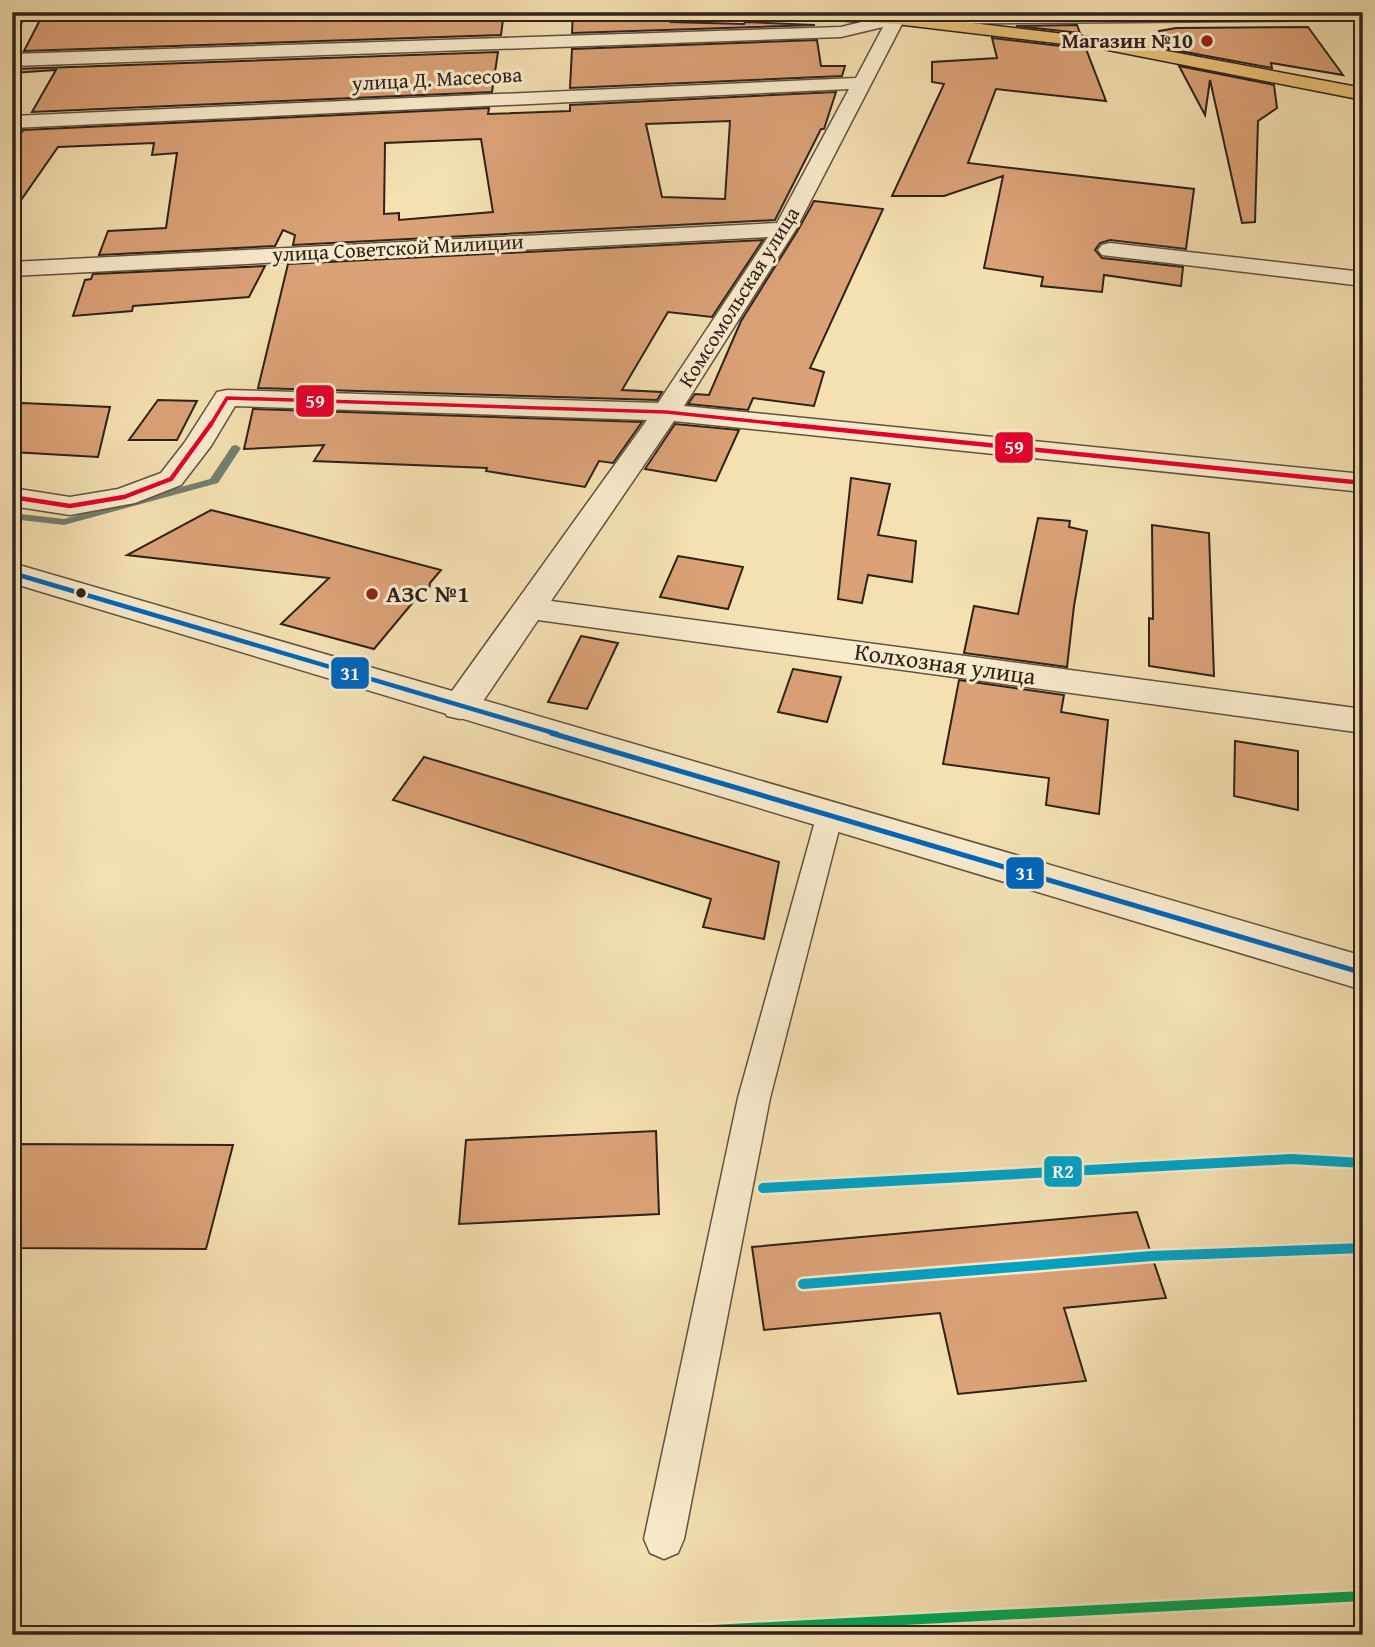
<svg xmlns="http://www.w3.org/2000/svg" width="1375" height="1647" font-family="'Gentium Book Plus',serif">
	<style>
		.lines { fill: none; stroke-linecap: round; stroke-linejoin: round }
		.stream { fill: #71806e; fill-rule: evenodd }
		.building { fill: #dba177; stroke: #2f221b; stroke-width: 2; fill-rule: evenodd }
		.service-casing { stroke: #605240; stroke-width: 3 }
		.minor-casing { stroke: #605240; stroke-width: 3 }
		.tertiary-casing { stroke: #605240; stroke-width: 3 }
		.primary-casing { stroke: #2f221b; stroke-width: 3 }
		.service { fill: #f8ebcc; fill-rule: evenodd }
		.minor { fill: #f8ebcc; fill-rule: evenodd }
		.tertiary { fill: #f8ebcc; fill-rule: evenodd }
		.primary { fill: #eac078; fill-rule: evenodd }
		.bus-1-far1-casing { stroke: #f8ebcc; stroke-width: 7 }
		.bus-1-casing { stroke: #f8ebcc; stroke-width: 9 }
		.bus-2-far1-casing { stroke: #f8ebcc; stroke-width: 9 }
		.bus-2-casing { stroke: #f8ebcc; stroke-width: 10 }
		.bus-1-far1 { stroke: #e4002b; stroke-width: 3.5 }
		.bus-1 { stroke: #e4002b; stroke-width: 4.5 }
		.bus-2-far1 { stroke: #0065bd; stroke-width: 4.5 }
		.bus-2 { stroke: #0065bd; stroke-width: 5 }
		.rail-1-casing { stroke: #f8ebcc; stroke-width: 15 }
		.rail-2-casing { stroke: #f8ebcc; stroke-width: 15 }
		.rail-1 { stroke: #00a651; stroke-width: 10 }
		.rail-2 { stroke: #02a2c5; stroke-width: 10 }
		.poi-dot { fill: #8f2418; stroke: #f8ebcc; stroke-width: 2.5 }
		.bus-dot { fill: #2f221b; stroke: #f8ebcc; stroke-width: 2.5 }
		.labels { text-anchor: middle; stroke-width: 6; stroke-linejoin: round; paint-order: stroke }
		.far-poi-label { font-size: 21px; font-weight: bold; fill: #2f221b; stroke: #f8ebcc; text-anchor: end }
		.far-street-label { font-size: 21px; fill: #2f221b; stroke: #f8ebcc }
		.poi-label { font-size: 24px; font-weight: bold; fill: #2f221b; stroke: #f8ebcc; text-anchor: start }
		.street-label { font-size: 24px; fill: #2f221b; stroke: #f8ebcc }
		.line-badge { stroke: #f8ebcc; stroke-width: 2.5 }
		.badge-label { font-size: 19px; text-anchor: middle; font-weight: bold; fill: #fff }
	</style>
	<rect width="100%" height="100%" fill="#f4e0b1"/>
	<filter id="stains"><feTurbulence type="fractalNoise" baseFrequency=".00286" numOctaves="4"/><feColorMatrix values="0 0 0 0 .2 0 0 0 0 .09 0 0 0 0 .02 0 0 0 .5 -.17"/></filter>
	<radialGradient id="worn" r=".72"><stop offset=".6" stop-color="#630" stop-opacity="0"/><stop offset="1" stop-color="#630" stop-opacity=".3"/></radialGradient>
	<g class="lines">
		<path class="stream" d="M 21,12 L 27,12 L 15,45 L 12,47 L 12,35 Z
			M 236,445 L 241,448 L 218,483 L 64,525 L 12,519 L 12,513 L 64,519 L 210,479 L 232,446 Z"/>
	</g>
	<path class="building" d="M 114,12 L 504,12 L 501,35 L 24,51 L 41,18 L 112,15 Z
		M 573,12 L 673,16 L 671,22 L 744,24 L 745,22 L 815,25 L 572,33 Z
		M 1077,25 L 1080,33 L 1016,26 Z
		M 1308,27 L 1343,75 L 1271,63 L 1272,68 L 1169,49 L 1159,31 L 1176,28 Z
		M 992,38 L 1086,49 L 1106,101 L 996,89 L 968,163 L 1194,189 L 1186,249 L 1110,240 L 1100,243 L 1095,250 L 1102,258 L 1183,267 L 1181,286 L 1104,275 L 1102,292 L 1041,286 L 1043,277 L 984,268 L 1003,176 L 944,196 L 892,196 L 944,84 L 932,82 L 932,62 L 997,58 Z
		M 817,40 L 821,66 L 845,66 L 842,76 L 570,88 L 572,49 Z
		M 498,52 L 492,92 L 32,112 L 56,70 L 13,73 L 15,69 Z
		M 1179,66 L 1274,85 L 1277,108 L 1258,121 L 1255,222 L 1242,223 L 1210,80 L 1205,115 Z
		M 836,92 L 824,129 L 821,129 L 775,220 L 293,245 L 295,235 L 283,230 L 275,246 L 99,255 L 108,231 L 166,228 L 177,153 L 152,155 L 154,143 L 58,147 L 12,213 L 12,149 L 23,130 L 489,108 L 488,114 L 570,111 L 570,105 ZM 730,121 L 725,199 L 662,197 L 646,124 ZM 481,139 L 493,212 L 399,220 L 399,213 L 384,214 L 385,143 Z
		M 814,201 L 883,209 L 810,368 L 824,372 L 814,406 L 753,398 L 748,410 L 688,404 L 695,394 L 709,395 L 741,321 L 798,230 Z
		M 763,240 L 712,317 L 668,312 L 622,390 L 662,392 L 657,400 L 258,388 L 288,264 Z
		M 265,266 L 249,297 L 133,306 L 132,311 L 73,316 L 85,280 L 91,279 L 93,274 Z
		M 158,400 L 197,401 L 177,440 L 129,440 Z
		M 22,403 L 110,407 L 98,457 L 12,452 L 12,415 Z
		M 253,409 L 642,422 L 613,463 L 599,461 L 585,487 L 486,471 L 487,468 L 314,461 L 324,445 L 244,449 Z
		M 675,424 L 739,430 L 716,481 L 645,469 Z
		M 851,478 L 890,484 L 878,535 L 916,541 L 912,582 L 868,575 L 862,603 L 838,599 Z
		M 211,510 L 286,529 L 441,570 L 430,583 L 429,590 L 424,589 L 374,649 L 281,624 L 329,578 L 127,555 Z
		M 1038,518 L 1070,521 L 1069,527 L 1087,531 L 1074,606 L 1067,667 L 964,653 L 974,606 L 1018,614 Z
		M 1152,525 L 1209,533 L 1214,676 L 1149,666 L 1149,618 L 1153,619 Z
		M 678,556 L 743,567 L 728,609 L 660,597 Z
		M 581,636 L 618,643 L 587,709 L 548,702 Z
		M 793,669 L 841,677 L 827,722 L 778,712 Z
		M 959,680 L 1064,695 L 1061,712 L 1108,720 L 1099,814 L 1046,805 L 1049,778 L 943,764 Z
		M 1235,741 L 1298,751 L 1298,810 L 1234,796 Z
		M 424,757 L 779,862 L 764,939 L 703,927 L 711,899 L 393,800 Z
		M 656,1131 L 659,1214 L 459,1224 L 466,1140 Z
		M 12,1144 L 233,1145 L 206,1249 L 12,1248 Z
		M 1137,1212 L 1166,1298 L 1064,1308 L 1086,1381 L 958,1394 L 940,1313 L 764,1330 L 752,1247 Z"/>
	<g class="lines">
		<defs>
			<path id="service" d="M 830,804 L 839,807 L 843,814 L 770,1098 L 684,1539 L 678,1553 L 664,1559 L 650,1553 L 644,1539 L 738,1098 L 817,814 L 821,807 Z"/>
			<path id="minor" d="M 883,12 L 1363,12 L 1363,20 L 902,24 L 796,229 L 684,406 L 1363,474 L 1363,492 L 674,421 L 551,601 L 1363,709 L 1363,733 L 538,620 L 473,716 L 460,719 L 447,716 L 442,707 L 447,698 L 647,420 L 235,406 L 211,446 L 181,485 L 135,503 L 70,515 L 12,506 L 12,488 L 70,497 L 118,489 L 161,473 L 185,442 L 217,392 L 227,390 L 658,403 L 768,237 L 12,276 L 12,262 L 777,223 L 849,89 L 12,128 L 12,116 L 856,78 L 883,27 L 841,37 L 12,66 L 12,54 L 841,27 L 885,16 Z
				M 1110,243 L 1363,272 L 1363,286 L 1102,255 L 1098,250 L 1102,245 Z"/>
			<path id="tertiary" d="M 12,563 L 1363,956 L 1363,990 L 12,583 Z"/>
			<path id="primary" d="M 782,12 L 896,14 L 1098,38 L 1363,88 L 1363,100 L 1098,48 L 896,24 L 790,17 Z"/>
		</defs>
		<use href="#service" class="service-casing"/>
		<use href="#minor" class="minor-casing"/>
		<use href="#tertiary" class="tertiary-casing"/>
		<use href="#primary" class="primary-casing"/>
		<use href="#service" class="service"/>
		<use href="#minor" class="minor"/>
		<use href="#tertiary" class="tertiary"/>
		<use href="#primary" class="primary"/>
		<defs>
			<path id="bus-1-far1" d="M 210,426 L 227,398 L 666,412 L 799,426"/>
			<path id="bus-1" d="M 782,424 L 1363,483
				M 12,497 L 70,506 L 124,497 L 171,479 L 211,424"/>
			<path id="bus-2-far1" d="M 12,573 L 557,734"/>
			<path id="bus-2" d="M 551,733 L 1363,973"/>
		</defs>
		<use href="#bus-1-far1" class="bus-1-far1-casing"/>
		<use href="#bus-1" class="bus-1-casing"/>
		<use href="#bus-2-far1" class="bus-2-far1-casing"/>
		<use href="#bus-2" class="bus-2-casing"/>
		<use href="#bus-1-far1" class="bus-1-far1"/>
		<use href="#bus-1" class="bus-1"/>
		<use href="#bus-2-far1" class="bus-2-far1"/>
		<use href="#bus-2" class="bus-2"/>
		<defs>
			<path id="rail-1" d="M 618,1635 L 1363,1596"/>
			<path id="rail-2" d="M 763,1188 L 1291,1159 L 1363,1163
				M 803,1284 L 1152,1256 L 1363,1248"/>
		</defs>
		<use href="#rail-1" class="rail-1-casing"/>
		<use href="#rail-2" class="rail-2-casing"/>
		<use href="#rail-1" class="rail-1"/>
		<use href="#rail-2" class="rail-2"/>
	</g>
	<g class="poi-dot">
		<circle cx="1207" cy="41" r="7"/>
		<circle cx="372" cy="594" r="7"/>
	</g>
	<circle class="bus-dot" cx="81" cy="593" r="6"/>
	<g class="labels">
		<g class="far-poi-label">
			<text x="1193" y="48">Магазин №10</text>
		</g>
		<g class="far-street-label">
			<text transform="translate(437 79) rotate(-3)" y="7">улица Д. Масесова</text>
			<text transform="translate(398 248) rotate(-3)" y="7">улица Советской Милиции</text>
			<text transform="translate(739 297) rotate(-58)" y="7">Комсомольская улица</text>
		</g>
		<g class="poi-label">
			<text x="386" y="602">АЗС №1</text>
		</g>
		<g class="street-label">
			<text transform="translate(945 664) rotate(8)" y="8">Колхозная улица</text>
		</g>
	</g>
	<g class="line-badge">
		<rect x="295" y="384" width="40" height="34" rx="7" fill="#e4002b"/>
		<rect x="994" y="431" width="40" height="33" rx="7" fill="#e4002b"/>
		<rect x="330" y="656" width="40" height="34" rx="7" fill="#0065bd"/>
		<rect x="1005" y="856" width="40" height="34" rx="7" fill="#0065bd"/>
		<rect x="1043" y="1155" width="40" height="33" rx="7" fill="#02a2c5"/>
	</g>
	<g class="badge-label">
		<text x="315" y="408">59</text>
		<text x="1014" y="454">59</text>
		<text x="350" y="680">31</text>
		<text x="1025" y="880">31</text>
		<text x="1063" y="1178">R2</text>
	</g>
	<rect width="1375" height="1647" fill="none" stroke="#f4e0b1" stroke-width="42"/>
	<rect x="14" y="14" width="1347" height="1619" fill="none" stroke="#2f221b" stroke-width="3.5"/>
	<rect x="21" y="21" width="1333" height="1605" fill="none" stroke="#2f221b" stroke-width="2"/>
	<rect width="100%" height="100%" filter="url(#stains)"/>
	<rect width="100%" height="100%" fill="url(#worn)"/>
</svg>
